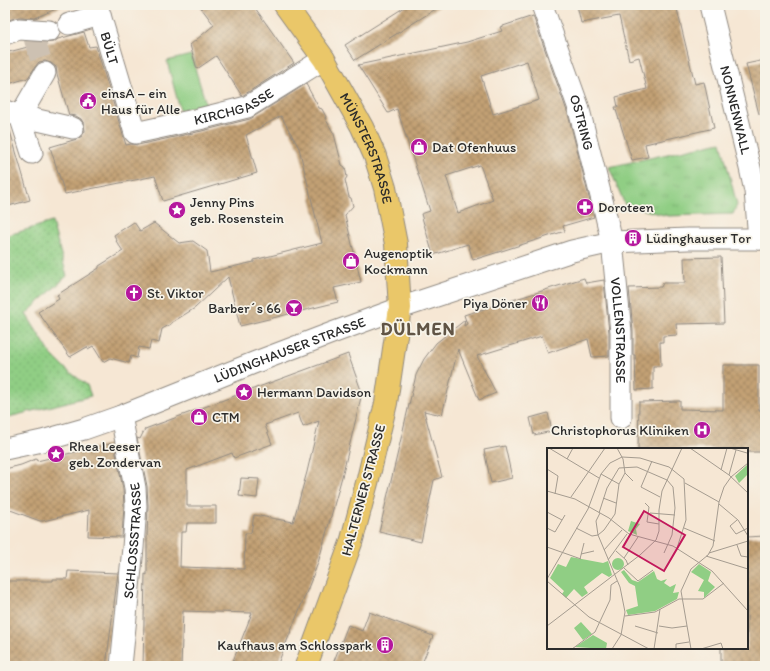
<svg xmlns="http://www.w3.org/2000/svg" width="770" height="671" font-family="Itim,sans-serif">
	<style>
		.grass { fill: url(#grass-tufts); stroke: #5e7c58 }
		.park { fill: url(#park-dots); stroke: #5e7c58 }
		.pitch { fill: #90ce84; stroke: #5e7c58 }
		.building { fill: url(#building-cross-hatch); fill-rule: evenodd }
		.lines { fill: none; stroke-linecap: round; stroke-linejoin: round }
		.minor-tunnel { stroke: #cdc1b2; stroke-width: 21; stroke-dasharray: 21 10; stroke-linecap: butt }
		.minor-casing { stroke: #908980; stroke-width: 23 }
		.major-casing { stroke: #908980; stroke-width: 24 }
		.minor { stroke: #fff; stroke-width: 21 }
		.major { stroke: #eac769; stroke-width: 22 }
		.labels { text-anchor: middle; stroke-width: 3.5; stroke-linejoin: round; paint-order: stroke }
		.street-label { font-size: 14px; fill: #2b2b2b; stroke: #f7f3e8 }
		.poi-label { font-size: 14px; fill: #2b2b2b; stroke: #f7f3e8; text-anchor: start }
		.district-label { font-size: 18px; font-weight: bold; letter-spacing: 1px; fill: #605445; stroke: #f7f3e8 }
		.inset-road { fill: none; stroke: #a59c90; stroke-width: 1 }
		.view { fill: #c2185b; fill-opacity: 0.15; stroke: #c2185b; stroke-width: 2 }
		.inset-edge { fill: none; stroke: #2b2b2b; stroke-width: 2 }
	</style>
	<defs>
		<pattern id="grass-tufts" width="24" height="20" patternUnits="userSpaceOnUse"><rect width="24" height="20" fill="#90ce84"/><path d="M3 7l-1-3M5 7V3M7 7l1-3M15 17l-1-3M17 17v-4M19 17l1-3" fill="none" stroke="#7cb172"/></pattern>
		<pattern id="park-dots" width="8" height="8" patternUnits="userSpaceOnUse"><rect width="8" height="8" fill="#90ce84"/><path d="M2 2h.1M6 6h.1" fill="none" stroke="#7cb172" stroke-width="1.8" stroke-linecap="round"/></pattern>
		<pattern id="building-cross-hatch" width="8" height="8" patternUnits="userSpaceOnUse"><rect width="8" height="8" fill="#c3a174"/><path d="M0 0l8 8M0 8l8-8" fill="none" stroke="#9f835f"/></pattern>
	</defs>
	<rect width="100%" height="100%" fill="#f7f3e8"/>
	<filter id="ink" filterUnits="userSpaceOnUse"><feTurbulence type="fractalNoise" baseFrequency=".025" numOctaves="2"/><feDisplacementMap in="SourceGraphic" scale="8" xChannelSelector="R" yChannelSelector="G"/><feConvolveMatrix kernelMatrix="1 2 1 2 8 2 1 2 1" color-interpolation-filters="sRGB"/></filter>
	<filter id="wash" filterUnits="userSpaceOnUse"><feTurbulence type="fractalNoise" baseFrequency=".012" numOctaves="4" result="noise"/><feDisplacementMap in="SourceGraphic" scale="16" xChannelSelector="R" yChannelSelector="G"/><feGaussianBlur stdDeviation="0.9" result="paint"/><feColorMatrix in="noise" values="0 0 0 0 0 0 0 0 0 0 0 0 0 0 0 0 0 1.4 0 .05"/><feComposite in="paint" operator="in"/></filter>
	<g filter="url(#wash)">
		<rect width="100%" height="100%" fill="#f6e7d4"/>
		<path class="grass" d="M 721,142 L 737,205 L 733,214 L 668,216 L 625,205 L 609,167 Z"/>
		<path class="park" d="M 52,222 L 67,276 L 26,314 L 51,354 L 67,370 L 87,385 L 91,396 L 5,418 L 5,236 Z"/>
		<path class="pitch" d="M 191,55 L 206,104 L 180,110 L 167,61 Z"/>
		<g id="blocks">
			<path class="building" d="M 5,5 L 65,5 L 35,18 L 19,17 L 5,21 Z
				M 199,5 L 253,5 L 294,63 L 242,96 L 216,56 L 197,69 L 190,45 L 214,25 Z
				M 408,5 L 442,5 L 355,60 L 345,45 Z
				M 577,5 L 676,5 L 695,84 L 704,82 L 714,128 L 645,144 L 648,157 L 632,160 L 615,107 L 618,107 L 616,97 L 647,89 L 639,57 L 629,60 L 619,16 L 581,23 Z
				M 533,16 L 568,114 L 594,217 L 563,226 L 565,231 L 473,260 L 468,244 L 433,255 L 421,214 L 430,211 L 397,109 L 388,113 L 358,65 L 467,42 L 502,31 L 500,27 ZM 527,61 L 539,100 L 493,114 L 481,76 ZM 480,165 L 493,200 L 458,213 L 446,176 Z
				M 84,32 L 89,47 L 96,46 L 126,145 L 131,144 L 138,145 L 202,131 L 250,119 L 306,84 L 319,108 L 322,109 L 326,117 L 325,118 L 334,134 L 342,165 L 345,167 L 347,177 L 345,180 L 349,197 L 351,198 L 353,206 L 345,215 L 361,282 L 334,288 L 338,302 L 240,326 L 228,277 L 195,308 L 171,323 L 171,324 L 162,329 L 159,343 L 151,341 L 149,349 L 139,347 L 137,358 L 131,356 L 129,363 L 110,358 L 103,362 L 93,346 L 88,349 L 87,347 L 70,357 L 38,312 L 59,299 L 57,295 L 99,268 L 99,266 L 123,251 L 116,241 L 117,241 L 114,235 L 134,222 L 140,231 L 154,223 L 179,243 L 193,241 L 207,251 L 210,272 L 254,262 L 254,260 L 322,243 L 299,148 L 281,116 L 246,135 L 257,173 L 163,201 L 155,176 L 65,194 L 50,147 L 77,139 L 82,136 L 85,131 L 84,124 L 81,119 L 76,116 L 69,115 L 57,74 L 56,67 L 51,63 L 45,61 L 39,62 L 35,67 L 28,78 L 5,85 L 5,53 L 43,43 L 54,42 L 58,39 Z
				M 765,60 L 765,113 L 759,114 L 746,64 Z
				M 5,131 L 10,131 L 30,200 L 5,207 Z
				M 721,257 L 724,323 L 676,324 L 677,335 L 663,336 L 663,342 L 660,342 L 661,366 L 653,366 L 653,389 L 636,390 L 635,355 L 633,355 L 633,331 L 629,288 L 661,287 L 663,283 L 685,283 L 684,258 Z
				M 584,278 L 586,283 L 604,280 L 609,333 L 609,356 L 592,357 L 588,339 L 548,353 L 542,336 L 477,356 L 496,393 L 479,400 L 458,349 L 442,415 L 424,411 L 442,477 L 434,480 L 421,542 L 379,532 L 416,375 L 424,359 L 436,343 L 465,320 L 464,326 L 467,324 L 464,315 Z
				M 348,354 L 362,393 L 343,473 L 318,563 L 277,666 L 231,666 L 252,613 L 183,611 L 181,666 L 143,666 L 145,574 L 147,575 L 147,538 L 148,505 L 147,486 L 137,438 L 140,439 L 145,429 ZM 298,413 L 303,427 L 319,421 L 307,472 L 293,522 L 254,515 L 251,533 L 245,533 L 244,569 L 180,567 L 181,532 L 186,532 L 187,523 L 216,523 L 216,506 L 187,506 L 187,470 L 232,453 L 234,458 L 272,444 L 265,425 Z
				M 723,365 L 759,365 L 759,410 L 765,410 L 765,452 L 747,452 L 747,449 L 638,449 L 639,402 L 680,401 L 680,409 L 723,410 Z
				M 548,413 L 552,431 L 534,435 L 530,418 Z
				M 114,443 L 123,489 L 124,506 L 122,537 L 88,536 L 89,510 L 43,521 L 40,521 L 5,508 L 5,469 L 21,465 L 36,459 L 37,461 Z
				M 505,446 L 512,478 L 491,483 L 484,450 Z
				M 241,478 L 259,479 L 257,498 L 239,496 Z
				M 765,536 L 765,666 L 721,666 L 721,648 L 747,648 L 747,537 Z
				M 68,571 L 118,573 L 106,666 L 5,666 L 5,581 L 53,581 L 53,579 L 67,579 Z
				M 369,612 L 433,636 L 421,666 L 332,666 L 348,625 L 362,631 Z"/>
		</g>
	</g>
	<g filter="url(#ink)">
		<use href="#blocks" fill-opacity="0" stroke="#908980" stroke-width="1"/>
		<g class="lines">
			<path class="minor-tunnel" d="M 34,38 L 45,73"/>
			<defs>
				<g id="minor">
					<path id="s1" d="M 97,5 L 135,133 L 199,119 L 247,107 L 324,59"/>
					<path id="s2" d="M 542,5 L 578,106 L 605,212 L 612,242 L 621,332 L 621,418"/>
					<path id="s3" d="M 710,5 L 750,168 L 755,191 L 759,239"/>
					<path d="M 69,24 L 100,15"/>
					<path d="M 5,34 L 19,29 L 49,31"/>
					<path d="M 5,111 L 20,116 L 73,128"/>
					<path d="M 32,153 L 20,116 L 45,73"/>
					<path id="s4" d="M 5,449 L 42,441 L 84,429 L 121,416 L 256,362 L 332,333 L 400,308 L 572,251 L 612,242 L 688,239 L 765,239"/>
					<path id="s5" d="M 121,666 L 133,548 L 136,506 L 135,488 L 121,416"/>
				</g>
				<g id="major">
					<path id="s6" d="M 285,5 L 324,59 L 362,127 L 375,156 L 385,188 L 396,244 L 400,308 L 386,403 L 368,479 L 351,543 L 306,666"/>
				</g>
			</defs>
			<use href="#minor" class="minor-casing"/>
			<use href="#major" class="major-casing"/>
			<use href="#minor" class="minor"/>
			<use href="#major" class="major"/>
		</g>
	</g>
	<defs>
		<symbol id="civic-disc" viewBox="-11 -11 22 22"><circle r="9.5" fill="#b5179e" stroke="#f7f3e8"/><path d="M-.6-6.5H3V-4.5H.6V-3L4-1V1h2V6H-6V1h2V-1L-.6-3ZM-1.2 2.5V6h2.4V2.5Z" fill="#fff"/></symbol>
		<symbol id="shop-disc" viewBox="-11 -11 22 22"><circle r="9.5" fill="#b5179e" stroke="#f7f3e8"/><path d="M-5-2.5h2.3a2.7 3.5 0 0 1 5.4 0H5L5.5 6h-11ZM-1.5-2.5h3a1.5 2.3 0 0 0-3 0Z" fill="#fff"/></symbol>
		<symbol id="pharmacy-disc" viewBox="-11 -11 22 22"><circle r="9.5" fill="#b5179e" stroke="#f7f3e8"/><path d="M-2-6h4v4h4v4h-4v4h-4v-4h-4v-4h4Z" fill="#fff"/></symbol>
		<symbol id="sight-disc" viewBox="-11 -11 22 22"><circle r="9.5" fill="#b5179e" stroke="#f7f3e8"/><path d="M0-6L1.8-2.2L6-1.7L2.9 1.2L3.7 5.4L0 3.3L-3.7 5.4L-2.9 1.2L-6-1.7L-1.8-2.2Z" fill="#fff"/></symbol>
		<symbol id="building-disc" viewBox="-11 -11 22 22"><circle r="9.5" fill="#b5179e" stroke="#f7f3e8"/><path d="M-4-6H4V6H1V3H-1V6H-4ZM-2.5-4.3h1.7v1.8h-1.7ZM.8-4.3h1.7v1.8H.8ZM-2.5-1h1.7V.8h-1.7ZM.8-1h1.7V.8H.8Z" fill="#fff"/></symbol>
		<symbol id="church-disc" viewBox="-11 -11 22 22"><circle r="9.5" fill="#b5179e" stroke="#f7f3e8"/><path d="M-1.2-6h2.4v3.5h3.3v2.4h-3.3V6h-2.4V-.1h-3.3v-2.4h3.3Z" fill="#fff"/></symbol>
		<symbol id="restaurant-disc" viewBox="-11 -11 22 22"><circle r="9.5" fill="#b5179e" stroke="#f7f3e8"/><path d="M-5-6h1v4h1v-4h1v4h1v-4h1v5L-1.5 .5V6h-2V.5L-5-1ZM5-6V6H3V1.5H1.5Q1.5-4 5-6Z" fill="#fff"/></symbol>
		<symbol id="bar-disc" viewBox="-11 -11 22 22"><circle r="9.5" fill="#b5179e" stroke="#f7f3e8"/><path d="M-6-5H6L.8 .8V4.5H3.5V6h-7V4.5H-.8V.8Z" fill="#fff"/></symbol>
		<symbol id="hospital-disc" viewBox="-11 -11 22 22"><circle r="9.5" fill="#b5179e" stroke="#f7f3e8"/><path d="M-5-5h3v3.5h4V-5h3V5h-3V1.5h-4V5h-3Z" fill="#fff"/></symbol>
	</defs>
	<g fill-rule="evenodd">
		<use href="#civic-disc" x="78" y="91" width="20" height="20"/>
		<use href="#shop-disc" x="409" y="137" width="20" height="20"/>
		<use href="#pharmacy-disc" x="575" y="197" width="20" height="20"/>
		<use href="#sight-disc" x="167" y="200" width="20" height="20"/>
		<use href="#building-disc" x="623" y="228" width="20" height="20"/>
		<use href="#shop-disc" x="341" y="251" width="20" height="20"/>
		<use href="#church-disc" x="124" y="283" width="20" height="20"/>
		<use href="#restaurant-disc" x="530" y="293" width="20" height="20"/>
		<use href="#bar-disc" x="284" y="298" width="20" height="20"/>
		<use href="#sight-disc" x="234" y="382" width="20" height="20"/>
		<use href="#shop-disc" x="189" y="407" width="20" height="20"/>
		<use href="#hospital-disc" x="692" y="420" width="20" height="20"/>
		<use href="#sight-disc" x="46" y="444" width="20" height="20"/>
		<use href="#building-disc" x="375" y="635" width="20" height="20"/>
	</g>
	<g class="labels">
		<g class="street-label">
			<text dy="5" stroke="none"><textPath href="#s1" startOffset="45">BÜLT</textPath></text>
			<text dy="5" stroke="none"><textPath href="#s1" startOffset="236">KIRCHGASSE</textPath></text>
			<text dy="5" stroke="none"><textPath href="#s3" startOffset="108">NONNENWALL</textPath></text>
			<text dy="5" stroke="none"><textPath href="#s2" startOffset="124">OSTRING</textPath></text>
			<text dy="5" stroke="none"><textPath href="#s6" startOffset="166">MÜNSTERSTRASSE</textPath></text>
			<text dy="5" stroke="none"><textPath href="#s2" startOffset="336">VOLLENSTRASSE</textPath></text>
			<text dy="5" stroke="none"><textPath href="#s4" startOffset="302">LÜDINGHAUSER STRASSE</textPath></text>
			<text transform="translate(363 490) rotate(-75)" y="5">HALTERNER STRASSE</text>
			<text dy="5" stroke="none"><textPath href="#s5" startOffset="126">SCHLOSSSTRASSE</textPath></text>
		</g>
		<g class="poi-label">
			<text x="101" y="98">einsA – ein<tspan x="101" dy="16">Haus für Alle</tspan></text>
			<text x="432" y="152">Dat Ofenhuus</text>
			<text x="190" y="207">Jenny Pins<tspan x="190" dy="16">geb. Rosenstein</tspan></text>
			<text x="598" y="212">Doroteen</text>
			<text x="646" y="243">Lüdinghauser Tor</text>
			<text x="364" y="258">Augenoptik<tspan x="364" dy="16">Kockmann</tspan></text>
			<text x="147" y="298">St. Viktor</text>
			<text x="527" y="308" text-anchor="end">Piya Döner</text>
			<text x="281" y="313" text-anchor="end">Barber´s 66</text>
			<text x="257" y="397">Hermann Davidson</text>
			<text x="212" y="422">CTM</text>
			<text x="689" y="435" text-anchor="end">Christophorus Kliniken</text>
			<text x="69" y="451">Rhea Leeser<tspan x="69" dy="16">geb. Zondervan</tspan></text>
			<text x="372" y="650" text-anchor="end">Kaufhaus am Schlosspark</text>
		</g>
		<g class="district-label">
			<text x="418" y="335">DÜLMEN</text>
		</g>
	</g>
	<g transform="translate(547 448)">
		<rect width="201" height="201" fill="#f6e7d4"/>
		<path d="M 200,17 L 201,26 L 192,35 L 188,28 ZM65 116a6 6 0 1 1 12 0a6 6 0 1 1-12 0ZM 34,174 L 45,186 L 36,192 L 27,180 Z" fill="#90ce84"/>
		<path d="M 46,187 L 60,195 L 59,201 L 28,199 Z" fill="#90ce84"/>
		<path d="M 84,73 L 93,76 L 89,81 L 90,87 L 81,83 ZM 24,109 L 56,115 L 61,113 L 65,127 L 62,129 L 55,125 L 37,139 L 41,145 L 35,149 L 27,141 L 19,150 L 15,146 L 17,143 L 3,130 L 11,116 L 19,119 ZM 152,116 L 164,124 L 161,133 L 168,139 L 157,150 L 157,144 L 151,143 L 157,132 L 144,124 ZM 77,122 L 85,132 L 91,134 L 107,123 L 110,131 L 114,133 L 120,131 L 117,135 L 123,139 L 129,136 L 126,145 L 132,144 L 130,151 L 108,163 L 81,167 L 79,162 L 91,158 L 88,138 L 82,135 L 74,124 Z" fill="#90ce84"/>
		<path class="inset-road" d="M 2,0 L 52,30M 70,0 L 76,11 L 78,25 L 86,33M 143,0 L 182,27 L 201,45M 183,0 L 200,5M 20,11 L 26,0M 105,13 L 94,39 L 113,49M 0,21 L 11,28 L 8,46M 174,22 L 180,0M 54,26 L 72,36M 182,27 L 189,2M 138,35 L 172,54M 0,43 L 28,51 L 62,70 L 82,86 L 126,98 L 165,123 L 201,163M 24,49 L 58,0M 56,50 L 69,55M 98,55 L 102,59 L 100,74 L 112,76M 172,56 L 191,72 L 201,88M 0,64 L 15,72M 52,65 L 60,40 L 72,20 L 90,19 L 120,32 L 126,39 L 128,60 L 125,87 L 117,105M 53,65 L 49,73 L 51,87 L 73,139 L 78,164 L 74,187 L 65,201M 103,65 L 128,67M 190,72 L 183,78 L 189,86 L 201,80M 0,80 L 8,84 L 18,67M 29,80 L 45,88 L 51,87 L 57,82 L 68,66 L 72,36 L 78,25M 137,80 L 168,93M 190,97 L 194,108 L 201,109M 0,99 L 34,111M 57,102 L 75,82M 69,103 L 79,112 L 81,117M 162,105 L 201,93M 34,106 L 47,103M 159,108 L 201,121M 77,110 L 91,89M 33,111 L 37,95M 61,112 L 80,86M 77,120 L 91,133 L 106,122M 0,131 L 41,61 L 54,26 L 63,15 L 75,9 L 93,10 L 122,19 L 137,31 L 139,72 L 130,100M 0,133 L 42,169 L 102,201M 78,168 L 108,164 L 132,151 L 156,151 L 177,135M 0,178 L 93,107 L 109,92 L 112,83 L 112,62 L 115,43 L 135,0M 88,178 L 111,185M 112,178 L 125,180 L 140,178M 25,201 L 48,184 L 63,152 L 64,137 L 70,133M 107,201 L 113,161M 129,201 L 129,196 L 142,194M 144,201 L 134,143 L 144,121 L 161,107 L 166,98 L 172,54 L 177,39 L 184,29 L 201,15M 154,201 L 174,195 L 176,201"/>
		<path class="view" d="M 97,63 L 138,87 L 117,123 L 76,99 Z"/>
		<rect width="201" height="201" class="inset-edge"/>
	</g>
	<rect width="770" height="671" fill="none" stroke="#f7f3e8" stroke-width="20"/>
</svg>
